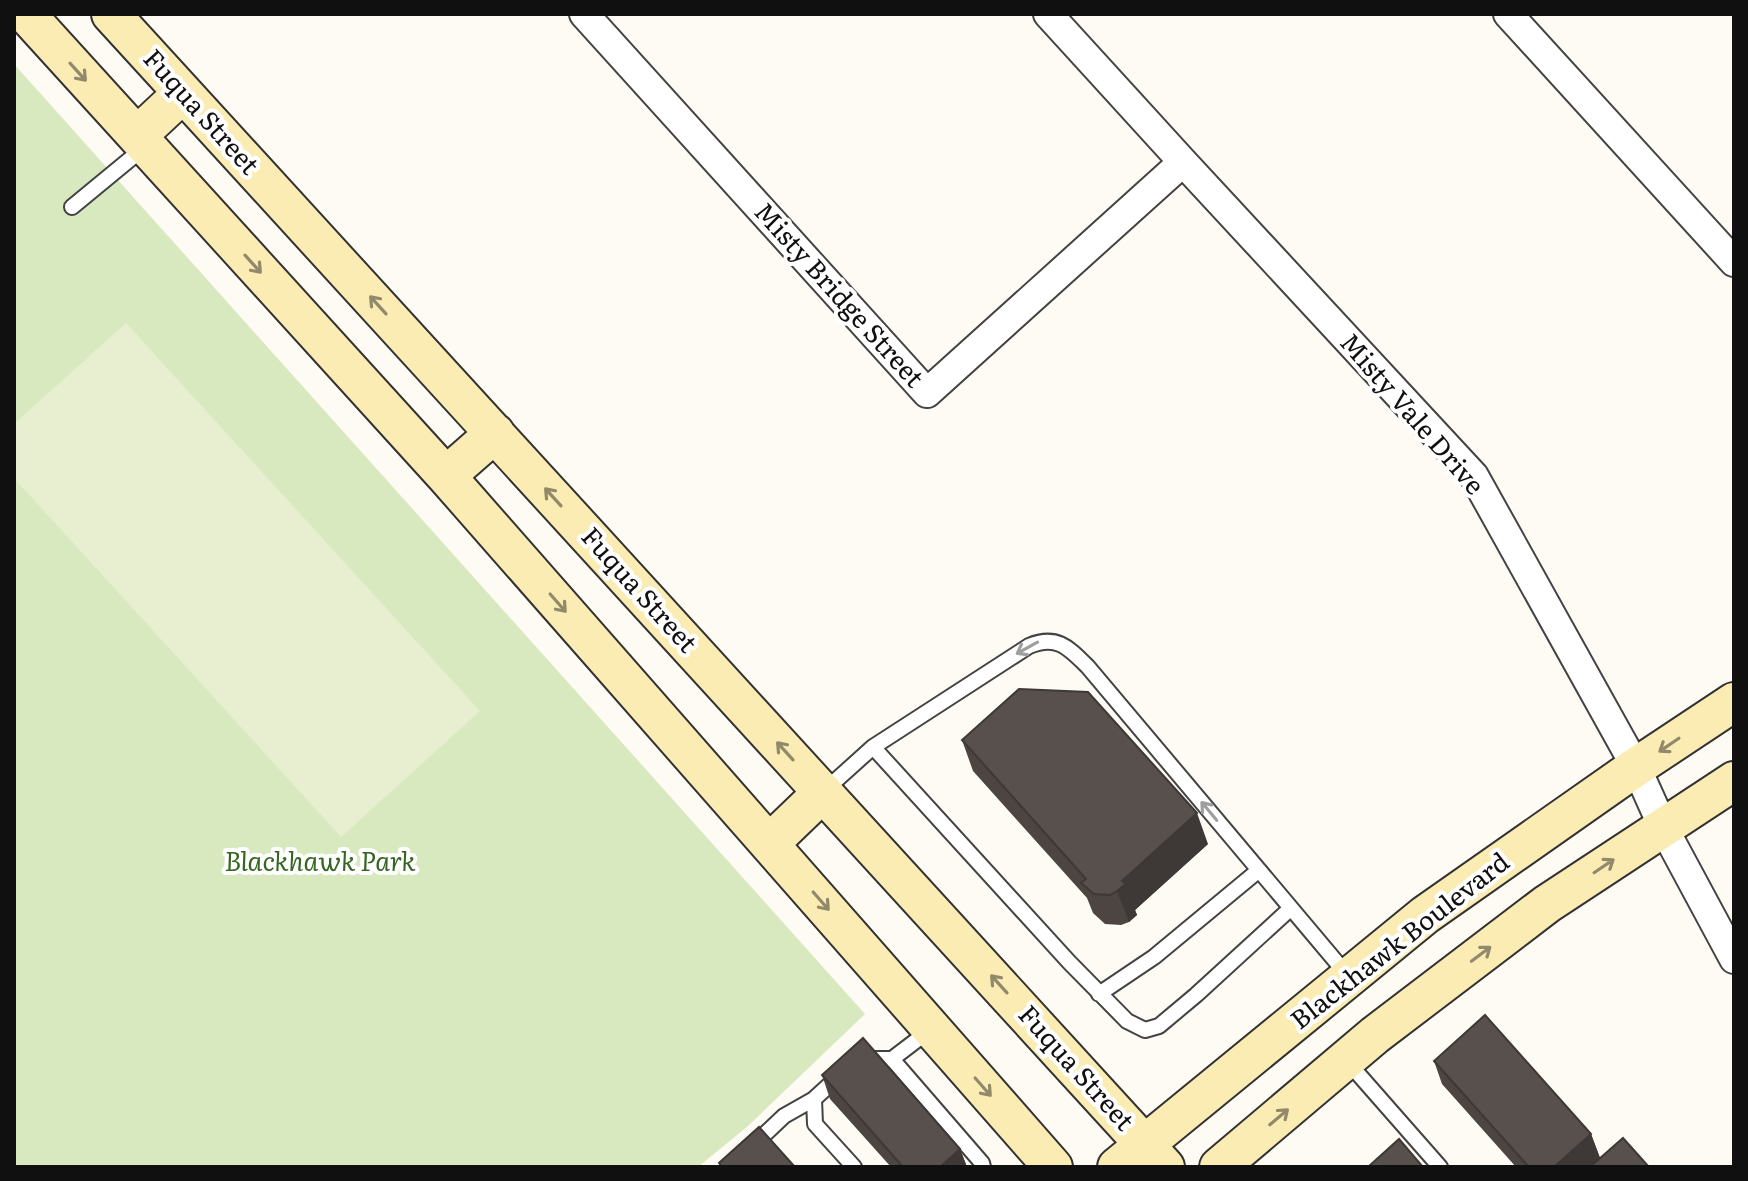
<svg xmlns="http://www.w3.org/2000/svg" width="1748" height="1181" font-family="Literata,serif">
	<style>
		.green { fill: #d8e8bf }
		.pitch { fill: #e7efd0 }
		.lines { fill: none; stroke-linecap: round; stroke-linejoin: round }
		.service-casing { stroke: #434343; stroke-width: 18 }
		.minor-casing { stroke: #434343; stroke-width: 32 }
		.secondary-casing { stroke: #323232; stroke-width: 42 }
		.service { stroke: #fff; stroke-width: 14 }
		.minor { stroke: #fff; stroke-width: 28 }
		.secondary { stroke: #faecb3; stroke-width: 38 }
		.wall { fill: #4c4542 }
		.shaded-wall { fill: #3e3836 }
		.building { fill: #58504d; stroke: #3e3836; stroke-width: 2 }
		.oneway { stroke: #91896a }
		.oneway2 { stroke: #9f9f9f }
		.labels { text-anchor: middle; stroke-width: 8; stroke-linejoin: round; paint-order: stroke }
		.street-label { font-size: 26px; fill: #101010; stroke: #fff }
		.park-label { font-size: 26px; font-style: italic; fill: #376523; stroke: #fff }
	</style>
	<rect width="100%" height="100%" fill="#fefbf4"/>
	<path class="green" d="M 14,64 L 865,1014 L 748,1126 L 698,1167 L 14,1167 Z"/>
	<path class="pitch" d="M 126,323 L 480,711 L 341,837 L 14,478 L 14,424 Z"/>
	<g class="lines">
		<defs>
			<path id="service" d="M 72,207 L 146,146
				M 873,747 L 1069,962 L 1127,1021 L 1145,1030 L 1159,1026 L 1196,995 L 1291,908
				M 823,792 L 873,747 L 1029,646 C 1057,634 1069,648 1088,667 L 1349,977
				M 1099,994 L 1154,957 L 1259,870
				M 864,1059 L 892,1059 L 930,1030
				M 892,1059 L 982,1163 L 983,1167
				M 1346,1060 L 1440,1167
				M 838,1077 L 814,1099 L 815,1124 L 854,1167
				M 730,1167 L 784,1116 L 814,1099"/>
			<path id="minor" d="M 584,14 L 927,393 L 1183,162
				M 1048,14 L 1183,162 L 1474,476 L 1636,767 L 1663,827 L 1734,959
				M 1508,14 L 1734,262"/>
			<path id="secondary" d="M 26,14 L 446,476 L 1053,1167
				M 111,14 L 1165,1167
				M 137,136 L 183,93
				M 446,476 L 495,433
				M 770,843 L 823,792
				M 1117,1167 L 1425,915 L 1636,767 L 1734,702
				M 1219,1167 L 1375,1035 L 1547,904 L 1734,781"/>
		</defs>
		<use href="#service" class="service-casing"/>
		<use href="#minor" class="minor-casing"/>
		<use href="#secondary" class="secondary-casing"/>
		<use href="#service" class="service"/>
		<use href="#minor" class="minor"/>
		<use href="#secondary" class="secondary"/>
	</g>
	<path class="wall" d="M 962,740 L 1208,844 L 1135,910 L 1137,915 L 1129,922 L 1121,925 L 1105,924 L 1093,913 L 1087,898 L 973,771 Z
		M 1434,1061 L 1591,1134 L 1600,1158 L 1589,1167 L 1516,1167 L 1442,1084 Z
		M 822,1075 L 960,1149 L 967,1167 L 891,1167 L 830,1099 Z"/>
	<path class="shaded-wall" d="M 1197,813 L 1208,844 L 1135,910 L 1137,915 L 1129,922 L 1117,891 L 1122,881 Z
		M 1591,1134 L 1600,1158 L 1589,1167 L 1554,1167 Z
		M 960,1149 L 967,1167 L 940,1167 Z"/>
	<path class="building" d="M 1019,689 L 1088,692 L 1197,813 L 1122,881 L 1126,884 L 1117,891 L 1110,895 L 1094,894 L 1081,883 L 1086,879 L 962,740 Z
		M 1485,1015 L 1591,1134 L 1554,1167 L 1529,1167 L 1434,1061 Z
		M 863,1038 L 960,1149 L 940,1167 L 903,1167 L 822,1075 Z
		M 759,1127 L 795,1167 L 722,1167 L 719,1163 Z
		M 1623,1138 L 1649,1167 L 1590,1167 Z
		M 1399,1139 L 1423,1167 L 1368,1167 Z"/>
	<defs><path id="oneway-shaft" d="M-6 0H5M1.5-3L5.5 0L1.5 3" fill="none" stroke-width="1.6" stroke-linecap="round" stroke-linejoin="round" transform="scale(2)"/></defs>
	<g class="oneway">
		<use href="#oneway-shaft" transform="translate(78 72) rotate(48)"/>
		<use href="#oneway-shaft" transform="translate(253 264) rotate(48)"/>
		<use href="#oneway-shaft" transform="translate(378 305) rotate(-132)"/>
		<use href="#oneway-shaft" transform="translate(553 497) rotate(-132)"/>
		<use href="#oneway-shaft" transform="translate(558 603) rotate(49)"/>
		<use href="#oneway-shaft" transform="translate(1669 745) rotate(146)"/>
		<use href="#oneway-shaft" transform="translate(785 751) rotate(-132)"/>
		<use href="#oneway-shaft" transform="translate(1604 866) rotate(-34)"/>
		<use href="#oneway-shaft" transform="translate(821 901) rotate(49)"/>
		<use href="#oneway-shaft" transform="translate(1481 954) rotate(-37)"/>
		<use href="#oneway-shaft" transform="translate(999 984) rotate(-132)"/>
		<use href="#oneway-shaft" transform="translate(983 1087) rotate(49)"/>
		<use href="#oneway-shaft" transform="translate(1279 1117) rotate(-40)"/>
	</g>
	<g class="oneway2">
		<use href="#oneway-shaft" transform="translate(1027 648) rotate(151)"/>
		<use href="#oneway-shaft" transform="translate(1209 811) rotate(-130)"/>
	</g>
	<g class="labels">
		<g class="street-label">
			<text transform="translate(201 112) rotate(48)" y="9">Fuqua Street</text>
			<text transform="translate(839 295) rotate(48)" y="9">Misty Bridge Street</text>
			<text transform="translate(1412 414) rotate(49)" y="9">Misty Vale Drive</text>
			<text transform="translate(639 590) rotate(48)" y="9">Fuqua Street</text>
			<text transform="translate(1400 941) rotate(-38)" y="9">Blackhawk Boulevard</text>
			<text transform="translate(1076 1068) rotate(48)" y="9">Fuqua Street</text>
		</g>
		<g class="park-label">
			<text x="320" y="871">Blackhawk Park</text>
		</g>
	</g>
	<rect width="1748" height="1181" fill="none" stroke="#101010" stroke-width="32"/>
</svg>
